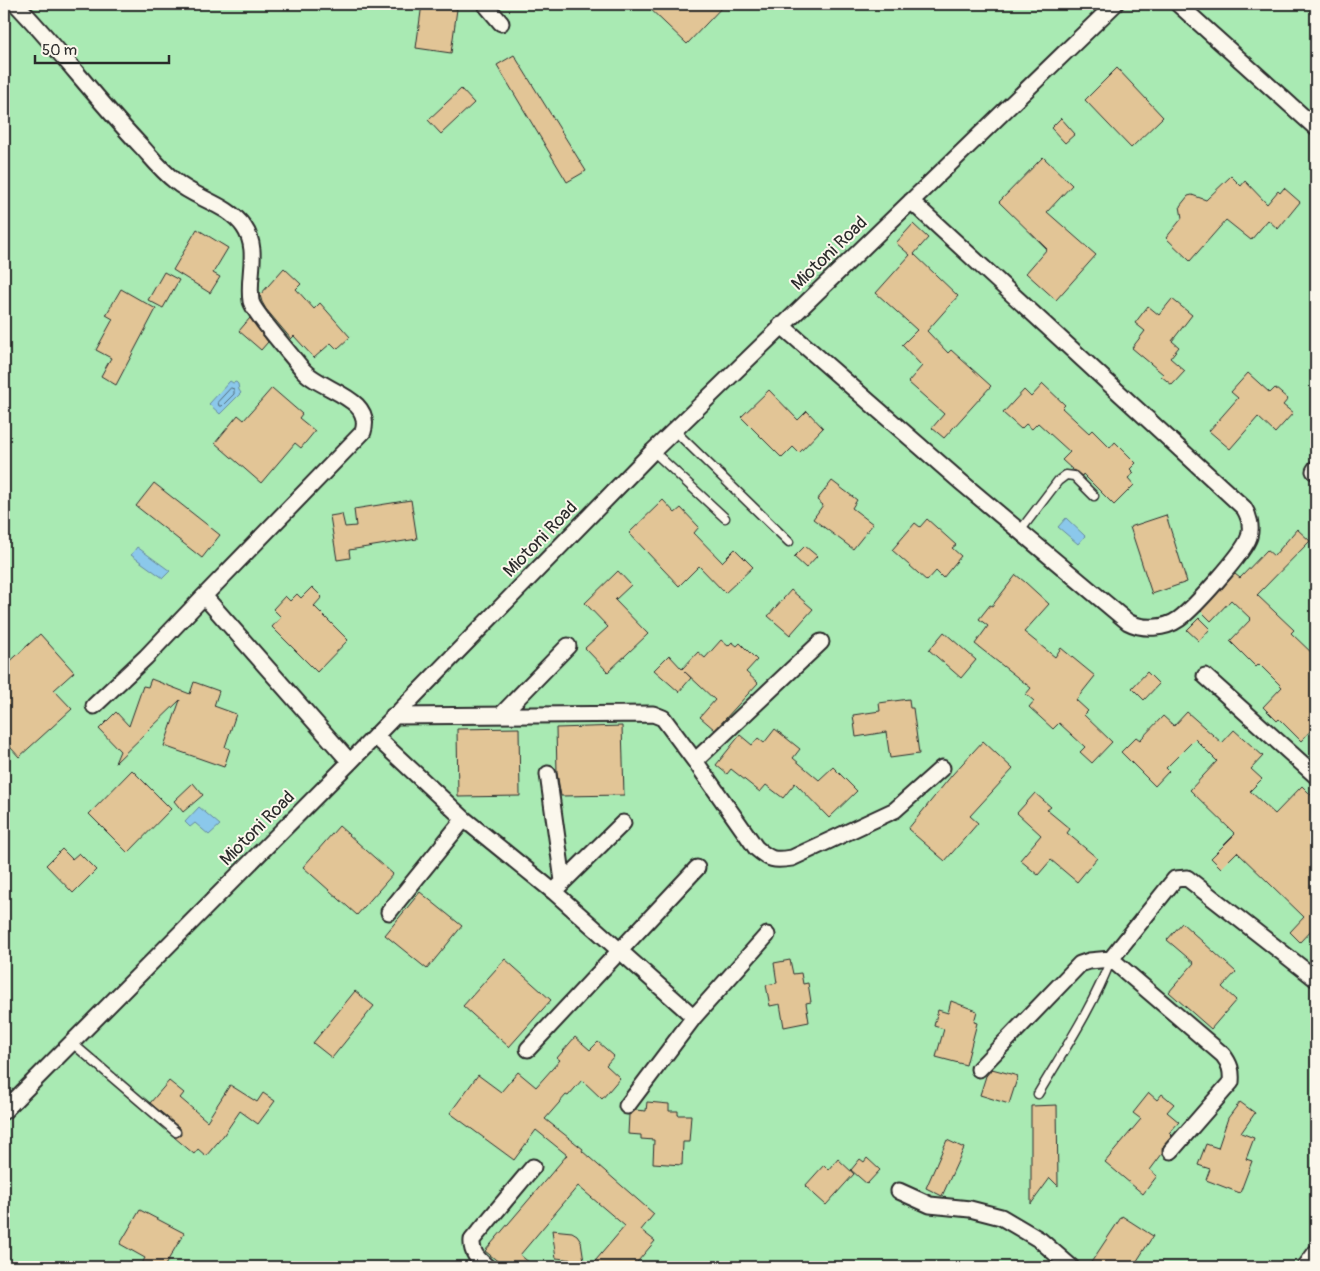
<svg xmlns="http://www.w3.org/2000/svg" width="1320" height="1271" font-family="Pangolin,sans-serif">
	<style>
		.green { fill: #a9eab3; stroke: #6a8a6f }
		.water { fill: #8bc8eb; stroke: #65899e }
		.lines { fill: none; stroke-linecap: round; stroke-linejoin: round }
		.shore { stroke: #516a78; stroke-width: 1 }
		.building { fill: #e2c596; stroke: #2b2b2b }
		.service-casing { stroke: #2b2b2b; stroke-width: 11 }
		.minor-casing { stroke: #2b2b2b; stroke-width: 19 }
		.service { stroke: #fbf7ec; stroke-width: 8 }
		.minor { stroke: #fbf7ec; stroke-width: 15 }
		.labels { text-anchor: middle; stroke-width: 4; stroke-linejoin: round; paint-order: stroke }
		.street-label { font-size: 18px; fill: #2b2b2b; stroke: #fbf7ec }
	</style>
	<rect width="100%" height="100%" fill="#f4e8d2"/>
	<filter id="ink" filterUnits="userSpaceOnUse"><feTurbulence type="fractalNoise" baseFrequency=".02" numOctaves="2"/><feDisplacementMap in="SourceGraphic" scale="10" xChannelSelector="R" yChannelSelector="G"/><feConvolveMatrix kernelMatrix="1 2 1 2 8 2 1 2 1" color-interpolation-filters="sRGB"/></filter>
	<g filter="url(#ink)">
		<path class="green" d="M 4,4 L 1316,4 L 1316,1267 L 4,1267 Z"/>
		<path class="water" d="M 230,381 L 233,383 L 236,382 L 238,384 L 239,390 L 241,393 L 220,414 L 209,404 Z
			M 1066,518 L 1085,536 L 1078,544 L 1058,527 Z
			M 137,547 L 170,571 L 163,578 L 131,555 Z
			M 199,807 L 220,825 L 209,835 L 195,823 L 190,827 L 185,822 Z"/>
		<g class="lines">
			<path class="shore" d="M 231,388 L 234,389 L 234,394 L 222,406 L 219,406 L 218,402 Z"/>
		</g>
		<path class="building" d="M 422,4 L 457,9 L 451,53 L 416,48 Z
			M 645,4 L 725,4 L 687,44 Z
			M 514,55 L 586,171 L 567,182 L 497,65 Z
			M 1117,68 L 1163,117 L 1131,148 L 1085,100 Z
			M 461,89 L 474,103 L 441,134 L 428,120 Z
			M 1061,118 L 1075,134 L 1065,143 L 1051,128 Z
			M 1043,157 L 1072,185 L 1047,212 L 1096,255 L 1056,300 L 1026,273 L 1047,249 L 999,202 Z
			M 1231,176 L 1241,186 L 1245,181 L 1267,204 L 1278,191 L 1280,193 L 1284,188 L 1300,202 L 1278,229 L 1268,220 L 1251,240 L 1226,220 L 1190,261 L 1166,238 L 1182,218 L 1180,206 L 1188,196 L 1192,195 L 1206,200 Z
			M 913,224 L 928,238 L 914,254 L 958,296 L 927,331 L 948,353 L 951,350 L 991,386 L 944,438 L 932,428 L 944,414 L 908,382 L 922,366 L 902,345 L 917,330 L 876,293 L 910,255 L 896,243 Z
			M 197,229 L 228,248 L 213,273 L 220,277 L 210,293 L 173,270 Z
			M 284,268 L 301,284 L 296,289 L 314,309 L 320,303 L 350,337 L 337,349 L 331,343 L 314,358 L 294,336 L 291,339 L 266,309 L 262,302 L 260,295 Z
			M 164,272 L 179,280 L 163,308 L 148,300 Z
			M 121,289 L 156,309 L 116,385 L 101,376 L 111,358 L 96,350 L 113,319 L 106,315 Z
			M 1172,299 L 1192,315 L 1172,341 L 1179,347 L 1170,358 L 1185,371 L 1172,385 L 1161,376 L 1163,374 L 1132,348 L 1145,331 L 1135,323 L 1148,306 L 1159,315 Z
			M 250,318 L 268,342 L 261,350 L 239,331 Z
			M 1248,373 L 1270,393 L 1275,388 L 1288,399 L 1283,405 L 1293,413 L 1275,433 L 1258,417 L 1230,449 L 1209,431 L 1238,398 L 1231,392 Z
			M 1043,384 L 1065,405 L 1062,408 L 1089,433 L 1092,430 L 1110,448 L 1115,442 L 1136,463 L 1130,469 L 1134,473 L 1128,478 L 1134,485 L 1114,505 L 1083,474 L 1082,476 L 1073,470 L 1062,460 L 1070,452 L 1038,423 L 1032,429 L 1026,424 L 1021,429 L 1003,413 L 1024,390 L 1031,397 Z
			M 272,388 L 302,414 L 299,418 L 315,431 L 301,448 L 295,443 L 261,483 L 215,443 L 238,415 L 244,420 Z
			M 769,390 L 798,420 L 807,411 L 823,428 L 799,453 L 793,447 L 782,458 L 741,417 Z
			M 832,481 L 857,500 L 852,508 L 873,524 L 853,549 L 813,519 L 823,505 L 817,500 Z
			M 154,483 L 220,535 L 202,558 L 136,506 Z
			M 411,500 L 417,539 L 349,550 L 350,558 L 337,560 L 330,516 L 342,514 L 345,527 L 356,526 L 354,509 Z
			M 663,500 L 675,513 L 681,508 L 699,527 L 694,533 L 722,562 L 735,549 L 753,567 L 725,593 L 699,566 L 679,586 L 629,533 Z
			M 1166,515 L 1187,582 L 1152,594 L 1130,527 Z
			M 927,519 L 956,545 L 952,548 L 961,556 L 943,578 L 936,571 L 927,581 L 892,550 L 915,523 L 920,527 Z
			M 1297,529 L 1310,541 L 1257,595 L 1294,630 L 1291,633 L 1316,657 L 1316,725 L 1301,741 L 1279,719 L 1277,721 L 1263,707 L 1282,687 L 1259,664 L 1256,667 L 1230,641 L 1251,619 L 1231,600 L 1211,621 L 1201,611 L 1235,574 L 1240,578 L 1267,550 L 1274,556 Z
			M 805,546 L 817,556 L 806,568 L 794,557 Z
			M 618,571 L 631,585 L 615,600 L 648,634 L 608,672 L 585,648 L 608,627 L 585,603 Z
			M 1016,575 L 1025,582 L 1049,604 L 1024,632 L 1055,657 L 1061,648 L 1095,676 L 1076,700 L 1088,711 L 1084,715 L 1112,742 L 1092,763 L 1080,752 L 1085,747 L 1059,723 L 1053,729 L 1029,707 L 1034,701 L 1026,694 L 1031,688 L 975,644 L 988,626 L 979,619 L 990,605 L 992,606 Z
			M 312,587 L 322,597 L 314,606 L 348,640 L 317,672 L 272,627 L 281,617 L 273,609 L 285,596 L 290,601 L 297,594 L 301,598 Z
			M 791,590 L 813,609 L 790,635 L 768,616 Z
			M 1199,618 L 1210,629 L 1199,641 L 1187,630 Z
			M 944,632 L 976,660 L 961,678 L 929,650 Z
			M 40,634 L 74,672 L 54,690 L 72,709 L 19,757 L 4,740 L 4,667 Z
			M 721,640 L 728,646 L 732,642 L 737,646 L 740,643 L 757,660 L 746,672 L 758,683 L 715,730 L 700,717 L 715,700 L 684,671 L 691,678 L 679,692 L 654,670 L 669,655 L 682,669 L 698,652 L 705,658 Z
			M 1147,672 L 1159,684 L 1144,700 L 1132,688 Z
			M 151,679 L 190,694 L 194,682 L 219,691 L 214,706 L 236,714 L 225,747 L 230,749 L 224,767 L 164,746 L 180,700 L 115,763 L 120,751 L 99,729 L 116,712 L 129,726 L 143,686 L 148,687 Z
			M 909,699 L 910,708 L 913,708 L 919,754 L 890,758 L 886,732 L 856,737 L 853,715 L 880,711 L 879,703 Z
			M 1187,712 L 1222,743 L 1234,730 L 1263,756 L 1251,769 L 1262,779 L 1250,791 L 1275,814 L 1302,786 L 1316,800 L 1316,929 L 1314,927 L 1300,942 L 1290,932 L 1304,917 L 1237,852 L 1221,868 L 1211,858 L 1235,834 L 1190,790 L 1217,761 L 1195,739 L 1166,768 L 1169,771 L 1155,786 L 1121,752 L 1136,737 L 1140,740 L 1163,716 L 1174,726 Z
			M 622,726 L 624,795 L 561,796 L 557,773 L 556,728 Z
			M 519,728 L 520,796 L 458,797 L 457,729 Z
			M 775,729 L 800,749 L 793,758 L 819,780 L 833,767 L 857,791 L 829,818 L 795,783 L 783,798 L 766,785 L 760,792 L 731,769 L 727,774 L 716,765 L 740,735 L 752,745 L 758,738 L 764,743 Z
			M 983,741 L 1013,769 L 970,816 L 978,823 L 945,861 L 908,829 L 952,775 Z
			M 132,770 L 171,809 L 128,853 L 89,814 Z
			M 193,783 L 203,795 L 183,812 L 174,801 Z
			M 1035,793 L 1051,807 L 1047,810 L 1070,829 L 1067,833 L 1097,858 L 1077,882 L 1051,860 L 1038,875 L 1020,860 L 1041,835 L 1017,813 Z
			M 339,826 L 393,874 L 357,915 L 303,867 Z
			M 62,849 L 72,859 L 79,853 L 96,870 L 73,893 L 46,865 Z
			M 420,892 L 462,926 L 427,969 L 385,935 Z
			M 1182,923 L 1236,972 L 1222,987 L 1236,1000 L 1211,1029 L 1169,992 L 1194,963 L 1167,940 Z
			M 505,959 L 551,1000 L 509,1047 L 463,1006 Z
			M 790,960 L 793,974 L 801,973 L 803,984 L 808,983 L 811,1002 L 806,1003 L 809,1022 L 784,1027 L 780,1004 L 770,1006 L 766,985 L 777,983 L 774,963 Z
			M 355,991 L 374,1006 L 332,1058 L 313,1043 Z
			M 951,1001 L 977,1011 L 974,1022 L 977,1023 L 966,1065 L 936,1057 L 944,1029 L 934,1026 L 938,1010 L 948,1013 Z
			M 575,1037 L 590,1050 L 598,1042 L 614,1056 L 606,1065 L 620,1078 L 602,1099 L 582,1080 L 568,1096 L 566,1095 L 545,1119 L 583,1149 L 582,1151 L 654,1214 L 641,1230 L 655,1241 L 633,1267 L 590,1267 L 625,1226 L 578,1186 L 520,1255 L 535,1267 L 505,1267 L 485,1251 L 567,1155 L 536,1130 L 514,1160 L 450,1113 L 478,1075 L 501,1092 L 518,1072 L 536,1087 L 560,1060 L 557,1058 Z
			M 992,1069 L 1018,1076 L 1009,1104 L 980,1095 L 986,1076 Z
			M 169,1081 L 184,1093 L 180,1098 L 207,1121 L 230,1085 L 257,1102 L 263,1093 L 275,1101 L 258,1124 L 240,1111 L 223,1136 L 206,1156 L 198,1149 L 194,1154 L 174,1137 L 177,1137 L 181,1135 L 180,1128 L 150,1103 Z
			M 1149,1093 L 1157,1100 L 1162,1094 L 1174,1104 L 1167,1112 L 1179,1122 L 1169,1133 L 1172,1136 L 1164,1145 L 1162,1154 L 1150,1170 L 1157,1176 L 1143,1194 L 1105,1162 L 1141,1119 L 1133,1113 Z
			M 647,1102 L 669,1104 L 669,1111 L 678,1111 L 678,1115 L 691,1115 L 689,1142 L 683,1142 L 682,1165 L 653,1163 L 654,1140 L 641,1139 L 641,1135 L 628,1134 L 629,1115 L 635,1110 L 646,1111 Z
			M 1240,1102 L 1255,1113 L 1241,1133 L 1254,1138 L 1246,1159 L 1252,1161 L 1240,1193 L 1206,1180 L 1210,1169 L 1198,1165 L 1206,1144 L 1218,1148 L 1228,1118 Z
			M 1057,1105 L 1058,1186 L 1050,1178 L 1031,1204 L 1031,1106 Z
			M 947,1140 L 964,1148 L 942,1196 L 926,1188 Z
			M 867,1158 L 880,1170 L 867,1184 L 851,1170 L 860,1159 L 864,1162 Z
			M 838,1159 L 854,1174 L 826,1205 L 805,1186 L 824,1165 L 829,1170 Z
			M 140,1210 L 184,1233 L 164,1267 L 140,1267 L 145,1258 L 120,1244 Z
			M 1122,1216 L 1153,1236 L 1133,1267 L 1088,1267 Z
			M 552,1230 L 572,1232 L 577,1235 L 581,1241 L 584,1261 L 556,1258 Z"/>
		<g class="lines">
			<defs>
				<path id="service" d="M 674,430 L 789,542
					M 653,451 L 725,518
					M 1020,531 L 1058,481 L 1066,475 L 1074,476 L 1094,496
					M 71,1042 L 176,1132
					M 1038,1094 C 1064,1050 1093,1007 1111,959"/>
				<path id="minor" d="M 16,4 C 60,50 97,100 141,146 C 152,158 162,171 175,181 C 196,199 228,204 244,227 C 260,250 247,276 251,301 C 253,312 294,358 303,370 C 321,391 374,397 363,432 L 204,596 L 350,762
					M 485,4 L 501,23
					M 1178,4 L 1316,128
					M 781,325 L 961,482 L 1128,622 C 1143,630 1165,629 1179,619 C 1194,608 1244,553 1249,537 C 1252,527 1249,516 1244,508 L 911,201
					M 1314,471 L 1316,468
					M 1205,676 L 1316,776
					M 94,706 L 146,657 L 204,596
					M 501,715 L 568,646
					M 393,716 L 653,714 L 663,718 L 695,761 L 821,642
					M 375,736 L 464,819 L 554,892 L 694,1017
					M 695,761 L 756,848 C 770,860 774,861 792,858 L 895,810 L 942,768
					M 548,774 L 563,881
					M 558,887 L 623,823
					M 389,912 L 464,819
					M 1111,959 L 1223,1055 C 1230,1064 1232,1071 1231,1082 L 1171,1151
					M 528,1049 L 697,868
					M 979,1069 L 1080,964 L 1089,961 L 1111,959 L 1175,879 L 1187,878 L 1316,979
					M 627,1106 L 694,1017 L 767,935
					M 4,1111 L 350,762 L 653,451 L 1115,4
					M 899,1191 L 930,1205 L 970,1209 L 1001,1217 L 1040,1240 L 1071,1267
					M 487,1267 C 478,1259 471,1253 472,1240 L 533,1167
					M 1305,1267 L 1316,1252"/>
			</defs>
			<use href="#service" class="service-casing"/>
			<use href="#minor" class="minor-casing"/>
			<use href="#service" class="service"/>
			<use href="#minor" class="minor"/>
		</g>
	</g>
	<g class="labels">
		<g class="street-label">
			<text transform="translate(829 253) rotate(-44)" y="6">Miotoni Road</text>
			<text transform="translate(540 539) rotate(-46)" y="6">Miotoni Road</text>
			<text transform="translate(257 828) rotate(-45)" y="6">Miotoni Road</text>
		</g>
	</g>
	<rect width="1320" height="1271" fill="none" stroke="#fbf7ec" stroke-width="20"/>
	<rect x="10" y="10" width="1300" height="1251" fill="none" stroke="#2b2b2b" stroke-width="2" filter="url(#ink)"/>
	<path d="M35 55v8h134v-8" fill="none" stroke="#2b2b2b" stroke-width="2.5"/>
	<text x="42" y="55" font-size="15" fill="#2b2b2b" stroke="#fbf7ec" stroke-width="4" paint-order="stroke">50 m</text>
</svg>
